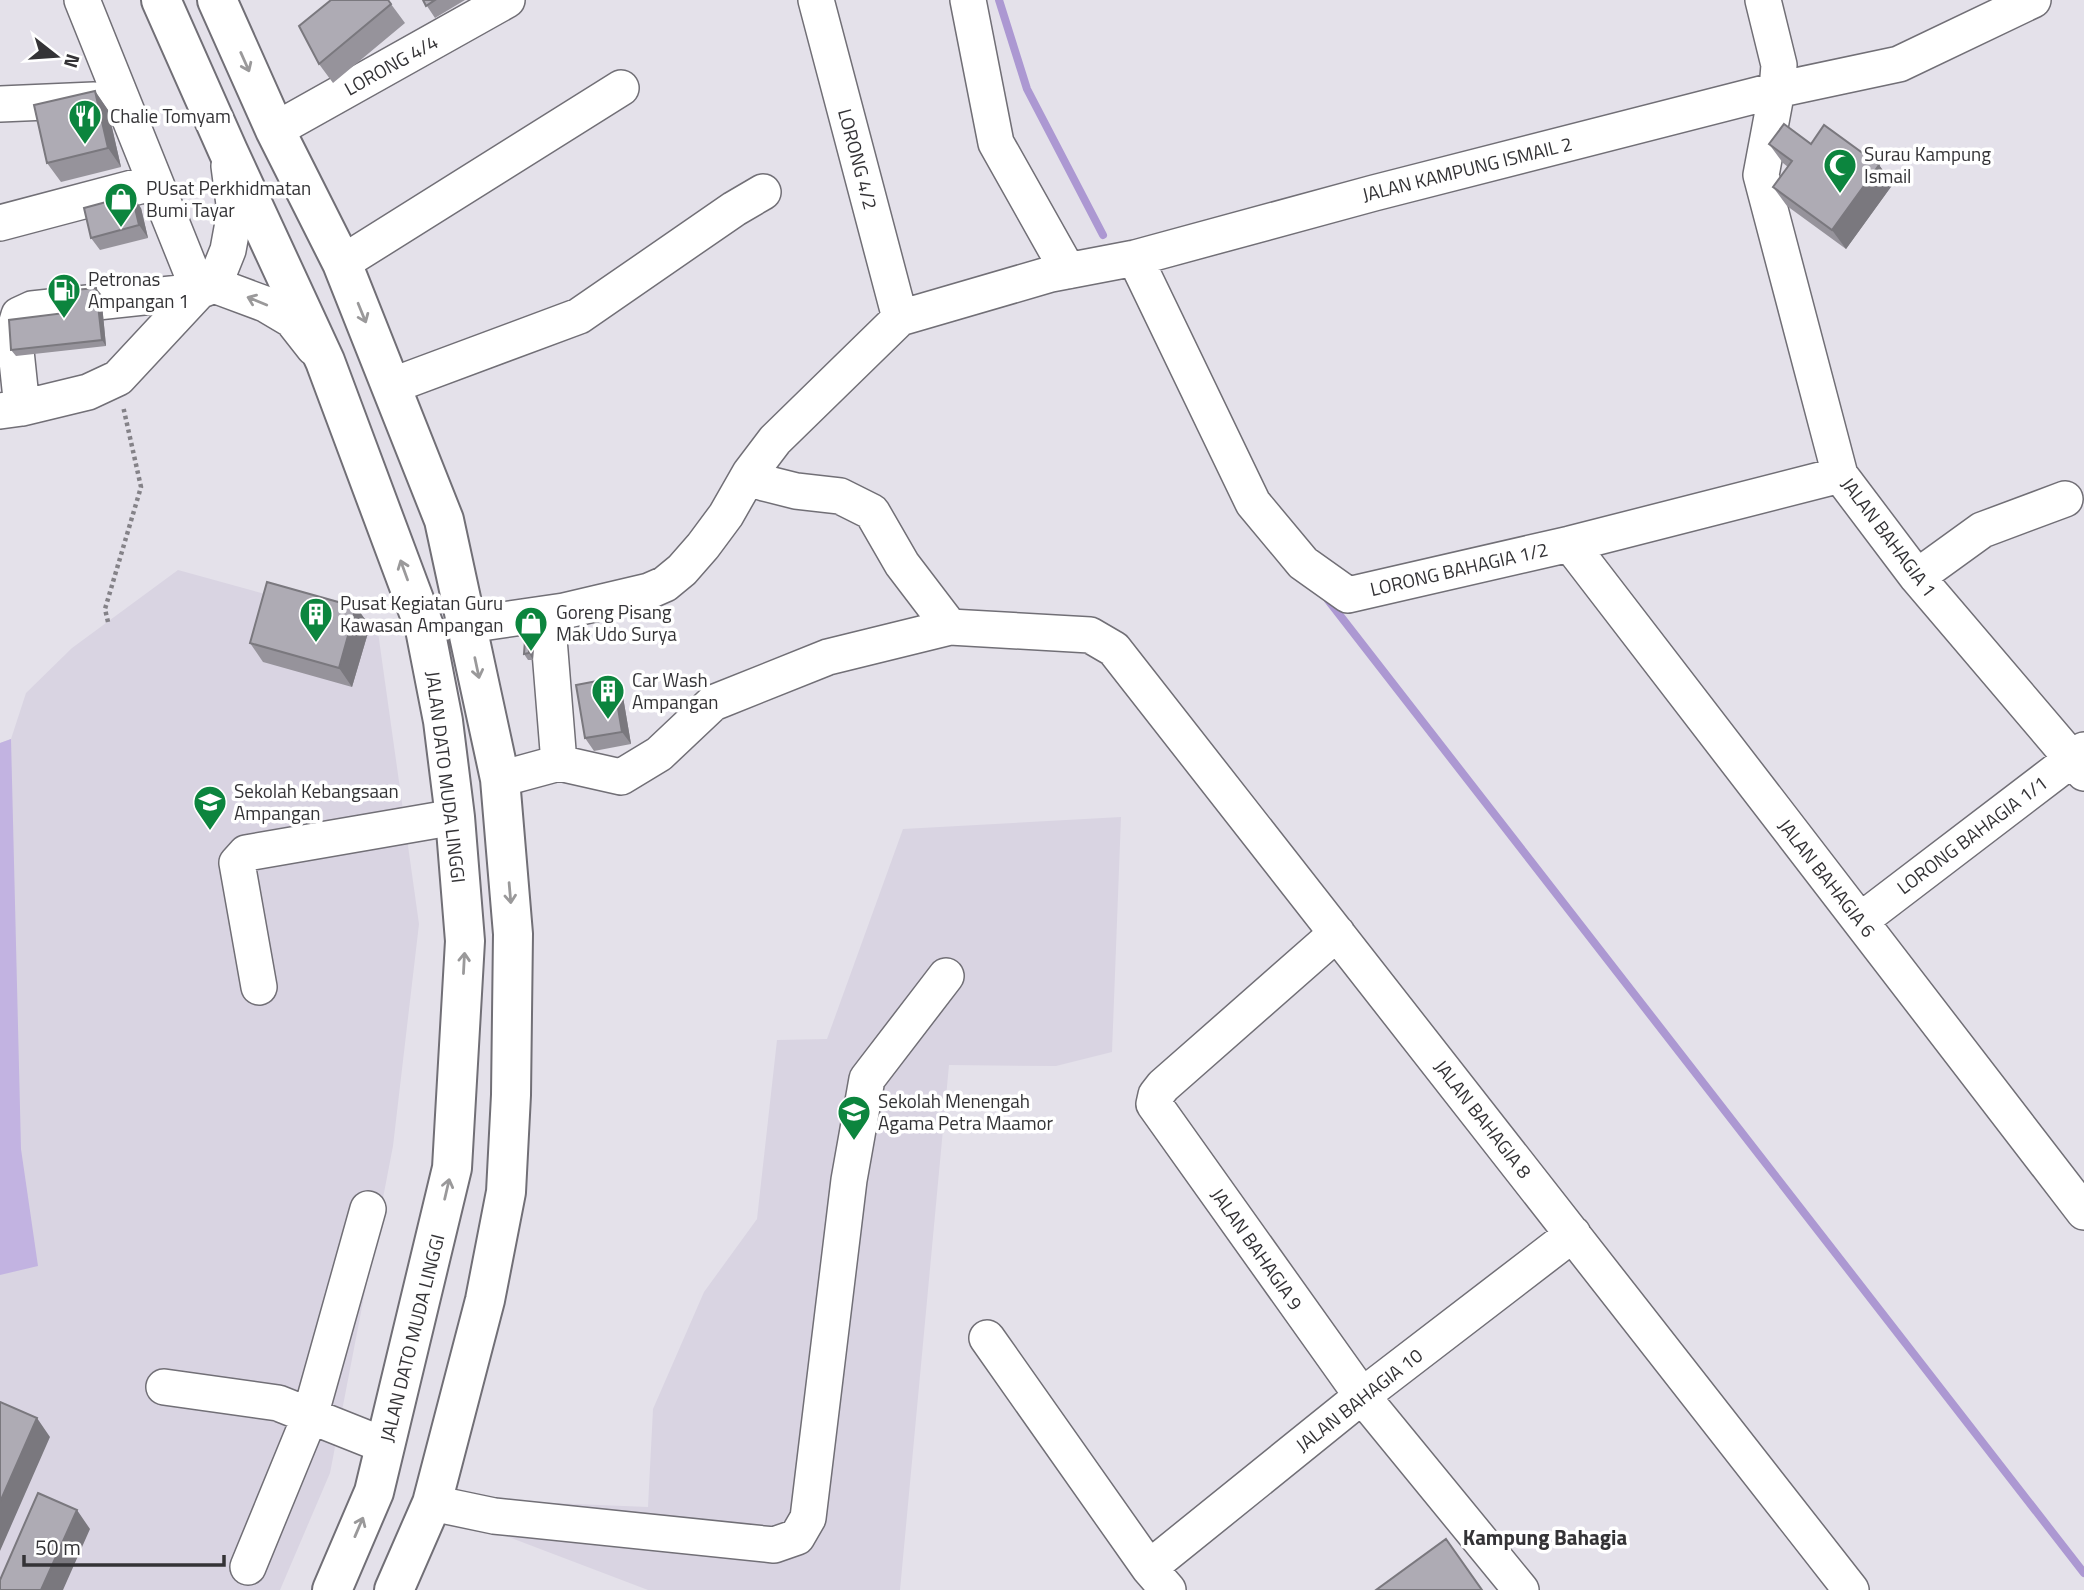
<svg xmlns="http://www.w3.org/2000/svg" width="2084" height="1590" font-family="'Titillium Web',sans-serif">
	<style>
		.built { fill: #d9d4e2 }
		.green { fill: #c2b3e1 }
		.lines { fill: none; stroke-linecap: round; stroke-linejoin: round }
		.stream { stroke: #ac98d2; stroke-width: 8 }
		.minor-casing { stroke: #716f76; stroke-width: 38 }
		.highway-casing { stroke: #716f76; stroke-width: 42 }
		.path { stroke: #848288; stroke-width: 4.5; stroke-dasharray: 3.5 3.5; stroke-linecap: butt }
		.minor { stroke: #fff; stroke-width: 35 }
		.highway { stroke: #fff; stroke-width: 38 }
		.wall { fill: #96939b }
		.shaded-wall { fill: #7a787e }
		.building { fill: #aeabb4; stroke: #7a787e; stroke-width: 2 }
		.oneway { stroke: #9a999a }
		.labels { text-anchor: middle; stroke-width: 7; stroke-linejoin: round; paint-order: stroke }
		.street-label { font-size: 19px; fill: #343336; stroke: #fff }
		.poi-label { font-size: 19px; fill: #343336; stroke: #fff; text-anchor: start }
		.neighbourhood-label { font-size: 21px; font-weight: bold; fill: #343336; stroke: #fff }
	</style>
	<rect width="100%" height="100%" fill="#e4e1ea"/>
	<path class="built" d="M 178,570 L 377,625 L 419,924 L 393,1146 L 330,1473 L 280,1590 L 0,1590 L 0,743 L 11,739 L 26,693 L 72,648 Z
		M 1121,817 L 1112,1052 L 1056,1066 L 949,1065 L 900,1590 L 648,1590 L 469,1522 L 481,1500 L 648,1507 L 653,1409 L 704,1292 L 757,1219 L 777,1040 L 827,1039 L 903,829 Z"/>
	<path class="green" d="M 11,739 L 21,1149 L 38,1266 L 0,1275 L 0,743 Z"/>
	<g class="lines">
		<path class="stream" d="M 999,0 L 1027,89 L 1103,235
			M 1328,600 L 2084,1573"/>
		<defs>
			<path id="minor" d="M 82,0 L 199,291
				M 816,0 L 900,318
				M 968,0 L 996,143 L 1068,271
				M 2033,0 L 1899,64 L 1777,90 L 1761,175 L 1840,475 L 1917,577 L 2084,773
				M 0,104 L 94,100
				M 275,130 L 507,0
				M 0,223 L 155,182
				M 1135,258 L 1253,503 L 1303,563 L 1348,595 L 1570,544 L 1840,475
				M 342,263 L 621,88
				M 214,285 L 228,250 L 235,212 L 229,166
				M 391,386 L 579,316 L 734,209 L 763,192
				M 22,408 L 14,332 L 19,315 L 32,309 L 199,291
				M 0,411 L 22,408 L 88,392 L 118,378 L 199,291 L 214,285 L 265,304 L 292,320 L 314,348
				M 750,473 L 764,483 L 796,491 L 840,496 L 872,512 L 902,564 L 950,627
				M 1570,544 L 2084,1212
				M 1917,577 L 1982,530 L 2065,499
				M 547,614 L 559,763
				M 468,625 L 564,611 L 649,591 L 665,584 L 682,570 L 703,546 L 726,515 L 750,473 L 775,440 L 900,318 L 1051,274 L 1135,258 L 1374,193 L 1777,90 L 1779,65 L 1763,0
				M 500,779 L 559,763 L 621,777 L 659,754 L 713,703 L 828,657 L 950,627 L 1090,635 L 1114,649 L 1851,1590
				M 1860,921 L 2084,750
				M 1337,933 L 1163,1086 L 1156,1095 L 1154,1104 L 1362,1396 L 1521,1590
				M 259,987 L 237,863 L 246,853 L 455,817
				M 987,1338 L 1149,1568 L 1168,1590
				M 164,1387 L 278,1403 L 386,1446
				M 432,1503 L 494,1516 L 774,1545 L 797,1537 L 808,1518 L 849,1180 L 867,1079 L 946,976
				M 248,1567 L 310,1416 L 368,1209
				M 1149,1568 L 1362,1396 L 1573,1234"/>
			<path id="highway" d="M 161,0 L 228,151 L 325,361 L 425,629 L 443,721 L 455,817 L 465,941 L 452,1168 L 374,1492 L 332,1590
				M 217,0 L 275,130 L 342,263 L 444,520 L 500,779 L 513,934 L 511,1095 L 506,1192 L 485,1300 L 432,1503 L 394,1590"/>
		</defs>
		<use href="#minor" class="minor-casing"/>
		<use href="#highway" class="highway-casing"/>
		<path class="path" d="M 108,622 L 105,609 L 141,487 L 123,406"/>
		<use href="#minor" class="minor"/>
		<use href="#highway" class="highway"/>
	</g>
	<path class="wall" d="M 388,0 L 405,23 L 333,83 L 319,64 Z
		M 423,0 L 465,0 L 435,18 Z
		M 95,91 L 108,110 L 121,167 L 61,182 L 47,163 Z
		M 1769,144 L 1811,144 L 1879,165 L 1893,184 L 1846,249 L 1787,206 L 1773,187 L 1788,167 L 1783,163 Z
		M 141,208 L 148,238 L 100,250 L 91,238 Z
		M 101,294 L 106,346 L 16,356 L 11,350 Z
		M 356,607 L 370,626 L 352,687 L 263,662 L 250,643 Z
		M 534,646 L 533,660 L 528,660 L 524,654 Z
		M 613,678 L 622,691 L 631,744 L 594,751 L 585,738 Z"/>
	<path class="shaded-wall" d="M 95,91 L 108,110 L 121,167 L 108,148 Z
		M 1879,165 L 1893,184 L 1846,249 L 1832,230 Z
		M 132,195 L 141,208 L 148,238 L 139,225 Z
		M 96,288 L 101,294 L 106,346 L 102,340 Z
		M 356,607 L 370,626 L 352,687 L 339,668 Z
		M 529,639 L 534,646 L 533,660 L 529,653 Z
		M 613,678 L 622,691 L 631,744 L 622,732 Z
		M 37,1418 L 50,1437 L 0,1551 L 0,1502 Z
		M 77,1510 L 90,1529 L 63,1590 L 41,1590 Z"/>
	<path class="building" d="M 331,0 L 388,0 L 391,4 L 319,64 L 299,26 Z
		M 423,0 L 435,0 L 426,6 Z
		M 95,91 L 108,148 L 47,163 L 34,105 Z
		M 1784,124 L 1811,144 L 1824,125 L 1879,165 L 1832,230 L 1773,187 L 1792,161 L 1769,144 Z
		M 132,195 L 139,225 L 91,238 L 84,208 Z
		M 96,288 L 102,340 L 11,350 L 9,320 L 65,313 L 63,291 Z
		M 267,582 L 356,607 L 339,668 L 250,643 Z
		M 529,639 L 529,653 L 524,654 L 525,640 Z
		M 613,678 L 622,732 L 585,738 L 576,685 Z
		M 0,1402 L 37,1418 L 0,1502 Z
		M 38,1493 L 77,1510 L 41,1590 L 0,1590 L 0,1580 Z
		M 1446,1539 L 1482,1590 L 1376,1590 Z"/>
	<defs><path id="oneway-shaft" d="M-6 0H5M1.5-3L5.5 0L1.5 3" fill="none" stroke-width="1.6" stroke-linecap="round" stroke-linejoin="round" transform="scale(1.75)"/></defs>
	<g class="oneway">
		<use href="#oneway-shaft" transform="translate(245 62) rotate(66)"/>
		<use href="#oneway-shaft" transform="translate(257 301) rotate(-158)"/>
		<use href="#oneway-shaft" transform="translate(362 313) rotate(68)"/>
		<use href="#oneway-shaft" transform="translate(404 570) rotate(-110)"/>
		<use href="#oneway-shaft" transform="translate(477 668) rotate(78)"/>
		<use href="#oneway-shaft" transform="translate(510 893) rotate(85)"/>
		<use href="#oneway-shaft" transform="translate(464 963) rotate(-87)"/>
		<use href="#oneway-shaft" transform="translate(447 1189) rotate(-77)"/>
		<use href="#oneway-shaft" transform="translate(359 1527) rotate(-67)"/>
	</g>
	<defs>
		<symbol id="restaurant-pin" viewBox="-11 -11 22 30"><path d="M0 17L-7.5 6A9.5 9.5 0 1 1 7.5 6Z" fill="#0c853e" stroke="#fff"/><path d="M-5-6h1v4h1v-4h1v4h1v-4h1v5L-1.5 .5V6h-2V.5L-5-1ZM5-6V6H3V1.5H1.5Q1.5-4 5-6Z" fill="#fff"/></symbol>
		<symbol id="mosque-pin" viewBox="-11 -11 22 30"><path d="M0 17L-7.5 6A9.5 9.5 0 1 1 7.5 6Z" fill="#0c853e" stroke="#fff"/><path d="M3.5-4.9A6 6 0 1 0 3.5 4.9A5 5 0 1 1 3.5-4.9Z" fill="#fff"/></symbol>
		<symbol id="shop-pin" viewBox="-11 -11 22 30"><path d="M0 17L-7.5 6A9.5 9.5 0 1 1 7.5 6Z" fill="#0c853e" stroke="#fff"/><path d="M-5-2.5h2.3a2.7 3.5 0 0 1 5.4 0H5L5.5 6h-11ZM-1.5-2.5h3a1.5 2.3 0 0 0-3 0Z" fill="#fff"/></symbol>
		<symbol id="fuel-pin" viewBox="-11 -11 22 30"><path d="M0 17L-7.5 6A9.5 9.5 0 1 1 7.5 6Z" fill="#0c853e" stroke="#fff"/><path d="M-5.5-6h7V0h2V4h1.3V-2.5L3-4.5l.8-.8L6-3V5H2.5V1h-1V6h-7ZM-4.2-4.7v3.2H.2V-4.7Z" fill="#fff"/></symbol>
		<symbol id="building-pin" viewBox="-11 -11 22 30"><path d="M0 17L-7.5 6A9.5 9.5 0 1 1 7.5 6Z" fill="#0c853e" stroke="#fff"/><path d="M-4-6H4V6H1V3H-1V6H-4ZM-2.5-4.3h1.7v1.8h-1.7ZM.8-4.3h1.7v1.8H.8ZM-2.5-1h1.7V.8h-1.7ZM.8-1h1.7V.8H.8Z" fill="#fff"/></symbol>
		<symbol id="school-pin" viewBox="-11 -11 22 30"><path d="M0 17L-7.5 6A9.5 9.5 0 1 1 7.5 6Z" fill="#0c853e" stroke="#fff"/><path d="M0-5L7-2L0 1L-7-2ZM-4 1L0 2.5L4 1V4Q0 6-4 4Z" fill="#fff"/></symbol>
	</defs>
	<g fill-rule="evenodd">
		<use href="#restaurant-pin" x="66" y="97" width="38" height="52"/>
		<use href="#mosque-pin" x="1821" y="146" width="38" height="52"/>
		<use href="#shop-pin" x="102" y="180" width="38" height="52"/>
		<use href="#fuel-pin" x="45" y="271" width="38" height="52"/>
		<use href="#building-pin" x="297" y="595" width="38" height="52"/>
		<use href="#shop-pin" x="512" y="604" width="38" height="52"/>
		<use href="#building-pin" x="589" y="672" width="38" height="52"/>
		<use href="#school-pin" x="191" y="783" width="38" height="52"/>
		<use href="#school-pin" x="835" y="1093" width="38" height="52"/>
	</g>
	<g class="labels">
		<g class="street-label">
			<text transform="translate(391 65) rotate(-29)" y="7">LORONG 4/4</text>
			<text transform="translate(858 159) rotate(75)" y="7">LORONG 4/2</text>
			<text transform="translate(1467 169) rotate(-14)" y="7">JALAN KAMPUNG ISMAIL 2</text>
			<text transform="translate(1889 537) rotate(53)" y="7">JALAN BAHAGIA 1</text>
			<text transform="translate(1459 569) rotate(-13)" y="7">LORONG BAHAGIA 1/2</text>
			<text transform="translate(446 777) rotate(83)" y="7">JALAN DATO MUDA LINGGI</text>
			<text transform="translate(1972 835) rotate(-37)" y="7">LORONG BAHAGIA 1/1</text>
			<text transform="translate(1827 878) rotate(52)" y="7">JALAN BAHAGIA 6</text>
			<text transform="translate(1483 1119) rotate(52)" y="7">JALAN BAHAGIA 8</text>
			<text transform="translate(1257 1249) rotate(55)" y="7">JALAN BAHAGIA 9</text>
			<text transform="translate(412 1338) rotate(-76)" y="7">JALAN DATO MUDA LINGGI</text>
			<text transform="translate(1359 1400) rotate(-38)" y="7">JALAN BAHAGIA 10</text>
		</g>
		<g class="poi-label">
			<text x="110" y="123">Chalie Tomyam</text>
			<text x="1864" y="161">Surau Kampung<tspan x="1864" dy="22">Ismail</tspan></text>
			<text x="146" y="195">PUsat Perkhidmatan<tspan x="146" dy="22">Bumi Tayar</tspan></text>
			<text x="88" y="286">Petronas<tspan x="88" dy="22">Ampangan 1</tspan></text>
			<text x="340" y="610">Pusat Kegiatan Guru<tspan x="340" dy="22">Kawasan Ampangan</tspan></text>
			<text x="556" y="619">Goreng Pisang<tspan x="556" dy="22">Mak Udo Surya</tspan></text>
			<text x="632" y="687">Car Wash<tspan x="632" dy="22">Ampangan</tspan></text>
			<text x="234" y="798">Sekolah Kebangsaan<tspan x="234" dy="22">Ampangan</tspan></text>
			<text x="878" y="1108">Sekolah Menengah<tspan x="878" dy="22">Agama Petra Maamor</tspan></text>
		</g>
		<g class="neighbourhood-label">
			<text x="1545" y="1545">Kampung Bahagia</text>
		</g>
	</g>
	<g transform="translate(56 56) rotate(107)" stroke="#ffffff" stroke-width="5" paint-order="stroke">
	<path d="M0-5L12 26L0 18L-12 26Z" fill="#343336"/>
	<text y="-10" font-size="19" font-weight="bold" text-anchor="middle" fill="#343336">N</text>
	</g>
	<path d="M24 1555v10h200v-10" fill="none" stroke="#343336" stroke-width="3.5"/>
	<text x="35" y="1555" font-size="21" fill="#343336" stroke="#ffffff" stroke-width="5" paint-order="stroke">50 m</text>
</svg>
